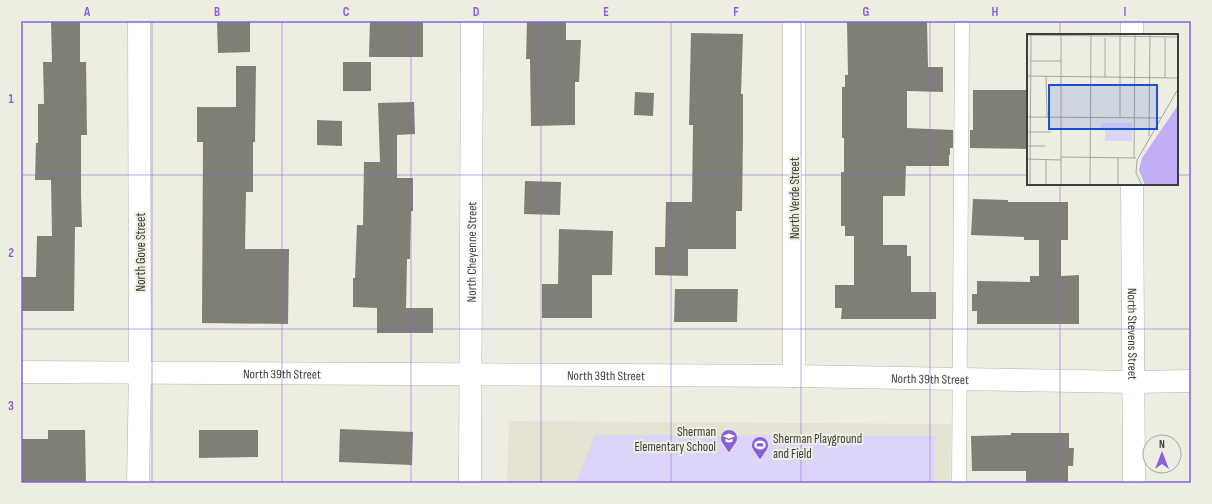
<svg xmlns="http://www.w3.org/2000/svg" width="1212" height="504" font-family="'Sofia Sans Condensed',sans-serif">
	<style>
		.built { fill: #e5e3d1 }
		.green { fill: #ddd5f9 }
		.building { fill: #807f75 }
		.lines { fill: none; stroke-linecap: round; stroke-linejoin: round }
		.service-casing { stroke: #b5b4aa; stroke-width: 15 }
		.minor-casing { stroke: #b5b4aa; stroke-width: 23 }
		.tertiary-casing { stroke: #b5b4aa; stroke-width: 23 }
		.service { stroke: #fff; stroke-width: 14 }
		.minor { stroke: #fff; stroke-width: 22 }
		.tertiary { stroke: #fff; stroke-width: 22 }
		.grid { fill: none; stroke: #8a60da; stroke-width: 1; stroke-opacity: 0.55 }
		.labels { text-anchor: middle; stroke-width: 4; stroke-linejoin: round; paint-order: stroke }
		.street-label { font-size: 13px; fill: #3d3d39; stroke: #eeede2 }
		.poi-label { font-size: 13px; fill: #3d3d39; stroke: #eeede2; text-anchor: end }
		.inset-road { fill: none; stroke: #a7a79e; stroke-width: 1 }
		.view { fill: #1d4ed8; fill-opacity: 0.15; stroke: #1d4ed8; stroke-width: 2 }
		.inset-edge { fill: none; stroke: #3d3d39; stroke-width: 2 }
		.neatline { fill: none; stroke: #8a60da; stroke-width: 1.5 }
		.grid-label { font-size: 13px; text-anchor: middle; font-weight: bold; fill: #8a60da }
	</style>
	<rect width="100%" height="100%" fill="#eeede2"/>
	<path class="built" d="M 509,421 L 951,424 L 950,483 L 507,483 Z"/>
	<path class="green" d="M 595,435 L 646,435 L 935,436 L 934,483 L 576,483 Z"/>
	<path class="building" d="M 51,21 L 80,21 L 80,62 L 86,62 L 87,135 L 81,135 L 81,195 L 82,227 L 75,227 L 74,311 L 21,311 L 21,277 L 36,277 L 37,236 L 52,236 L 51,180 L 35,180 L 36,143 L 38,143 L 38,104 L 44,104 L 43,62 L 52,62 Z
		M 217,21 L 250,21 L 250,52 L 218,53 Z
		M 370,21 L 423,21 L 423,57 L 369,57 Z
		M 527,21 L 566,21 L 566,40 L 581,40 L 579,82 L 575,82 L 575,125 L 531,126 L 530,59 L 526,59 Z
		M 847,21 L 927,21 L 928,67 L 943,67 L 943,92 L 907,91 L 907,128 L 953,130 L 953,148 L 950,148 L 950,155 L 949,155 L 949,166 L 906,166 L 905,196 L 883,196 L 883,245 L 907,245 L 907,256 L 911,256 L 911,292 L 936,292 L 936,319 L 841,319 L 842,308 L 835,308 L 835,285 L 854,285 L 854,236 L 845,236 L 845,226 L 841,226 L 841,172 L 844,172 L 844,138 L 842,138 L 842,87 L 845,87 L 845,75 L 848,75 Z
		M 691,33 L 743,34 L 741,94 L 743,94 L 743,138 L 742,211 L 736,211 L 736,249 L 688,249 L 688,276 L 655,275 L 655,247 L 665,247 L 666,202 L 692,202 L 693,125 L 689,125 Z
		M 343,62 L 371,62 L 371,91 L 343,91 Z
		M 236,66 L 256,66 L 255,142 L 253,142 L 253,192 L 246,192 L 245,249 L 289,249 L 288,324 L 202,323 L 203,142 L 197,142 L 197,107 L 236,107 Z
		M 973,90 L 1028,90 L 1028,149 L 970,148 L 970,130 L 973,130 Z
		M 635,92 L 654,93 L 653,116 L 634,115 Z
		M 414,102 L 415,134 L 397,135 L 397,178 L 413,178 L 413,211 L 411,211 L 410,259 L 407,259 L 406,308 L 433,308 L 433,333 L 377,333 L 377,308 L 353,307 L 353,278 L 355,278 L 357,225 L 363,225 L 364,162 L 380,162 L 378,103 Z
		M 317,120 L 342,121 L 342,146 L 317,145 Z
		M 525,181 L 561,182 L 560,215 L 524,214 Z
		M 973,199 L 1008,200 L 1008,202 L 1068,202 L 1068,240 L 1061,240 L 1061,276 L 1079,275 L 1079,324 L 977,324 L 977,311 L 972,311 L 972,294 L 977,294 L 977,281 L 1030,282 L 1030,276 L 1039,276 L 1039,240 L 1024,240 L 1024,237 L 971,235 Z
		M 559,229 L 613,231 L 612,275 L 592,275 L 592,318 L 542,318 L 542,284 L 558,284 Z
		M 675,289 L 738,289 L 737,322 L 674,322 Z
		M 340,429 L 413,432 L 412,465 L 339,462 Z
		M 48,430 L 85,430 L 86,483 L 21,483 L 21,439 L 48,439 Z
		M 199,430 L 258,430 L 258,457 L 199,458 Z
		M 1011,433 L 1069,433 L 1069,448 L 1074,448 L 1073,466 L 1068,466 L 1068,483 L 1026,483 L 1026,471 L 972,471 L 971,436 L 1011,435 Z"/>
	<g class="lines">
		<defs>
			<path id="service" d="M 959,483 L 962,21"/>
			<g id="minor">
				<path id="s1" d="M 21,372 L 794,376 L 1133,382 L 1191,381"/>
				<path d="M 794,376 L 794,21"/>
				<path d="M 138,483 L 140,372 L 139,21"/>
			</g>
			<g id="tertiary">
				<path d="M 1132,21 L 1132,35"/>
				<path id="s2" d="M 1132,184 L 1134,483"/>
				<path id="s3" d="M 470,483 L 472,21"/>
			</g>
		</defs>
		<use href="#service" class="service-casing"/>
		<use href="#minor" class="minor-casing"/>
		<use href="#tertiary" class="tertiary-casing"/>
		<use href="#service" class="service"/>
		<use href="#minor" class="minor"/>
		<use href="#tertiary" class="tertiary"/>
	</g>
	<path class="grid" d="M 152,21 L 152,483M 282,21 L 282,483M 411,21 L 411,483M 541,21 L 541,483M 671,21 L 671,483M 801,21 L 801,483M 930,21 L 930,483M 1060,21 L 1060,35M 21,175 L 1028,175M 1177,175 L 1191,175M 1060,184 L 1060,483M 21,329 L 1191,329"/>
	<defs>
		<symbol id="school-pin" viewBox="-11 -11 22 30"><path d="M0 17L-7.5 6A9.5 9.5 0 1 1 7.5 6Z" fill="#8a60da" stroke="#eeede2"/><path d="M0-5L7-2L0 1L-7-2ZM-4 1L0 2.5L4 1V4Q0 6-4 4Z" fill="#fff"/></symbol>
		<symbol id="stadium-pin" viewBox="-11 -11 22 30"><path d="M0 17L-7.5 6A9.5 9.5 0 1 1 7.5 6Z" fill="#8a60da" stroke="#eeede2"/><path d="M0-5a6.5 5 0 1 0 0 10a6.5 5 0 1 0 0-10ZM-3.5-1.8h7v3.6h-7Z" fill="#fff"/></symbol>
	</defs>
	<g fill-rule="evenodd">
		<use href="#school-pin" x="719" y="428" width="20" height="27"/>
		<use href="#stadium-pin" x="750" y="435" width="20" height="27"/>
	</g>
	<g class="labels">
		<g class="street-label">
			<text transform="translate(794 198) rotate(-90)" y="5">North Verde Street</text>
			<text transform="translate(140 252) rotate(-90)" y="5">North Gove Street</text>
			<text dy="5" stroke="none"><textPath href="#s3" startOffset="231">North Cheyenne Street</textPath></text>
			<text dy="5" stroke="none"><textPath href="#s2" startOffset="150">North Stevens Street</textPath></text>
			<text dy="5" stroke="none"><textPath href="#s1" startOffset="261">North 39th Street</textPath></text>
			<text dy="5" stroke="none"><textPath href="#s1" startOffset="585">North 39th Street</textPath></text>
			<text dy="5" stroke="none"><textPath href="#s1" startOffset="909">North 39th Street</textPath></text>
		</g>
		<g class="poi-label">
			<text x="716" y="436">Sherman<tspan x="716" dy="15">Elementary School</tspan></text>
			<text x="773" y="443" text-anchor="start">Sherman Playground<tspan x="773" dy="15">and Field</tspan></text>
		</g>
	</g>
	<g transform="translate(1027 34)">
		<rect width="151" height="151" fill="#eeede2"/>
		<path d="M 75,89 L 105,89 L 105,107 L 78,107 L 78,95 L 73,95 Z" fill="#ddd5f9"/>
		<path d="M 151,71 L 151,151 L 118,151 L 112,136 L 115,124 Z" fill="#c1aef5"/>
		<path class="inset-road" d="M 0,1 L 151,3M 78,4 L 78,43M 4,27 L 34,27M 0,42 L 151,44M 19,42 L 20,83M 138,44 L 138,4M 0,83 L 134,84M 93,84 L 93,0M 0,98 L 24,98M 122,102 L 123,0M 0,112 L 18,112M 34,123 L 109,124M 107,124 L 108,0M 0,125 L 34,126M 3,151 L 4,0M 19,151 L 19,126M 34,151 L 34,2M 63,151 L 64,0M 91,151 L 91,124M 115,151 L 109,139 L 110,126 L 151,55"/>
		<path class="view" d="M 22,51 L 130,51 L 130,95 L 22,95 Z"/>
		<rect width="151" height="151" class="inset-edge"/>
	</g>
	<rect width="1212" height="504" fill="none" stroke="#eeede2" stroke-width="44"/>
	<g transform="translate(1162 454)"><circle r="19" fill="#eeede2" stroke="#a7a79e"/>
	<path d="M0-3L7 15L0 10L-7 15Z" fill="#8a60da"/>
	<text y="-6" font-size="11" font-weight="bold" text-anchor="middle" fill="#3d3d39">N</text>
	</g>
	<rect x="22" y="22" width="1168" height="460" class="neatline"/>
	<g class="grid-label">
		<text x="87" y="16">A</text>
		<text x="217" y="16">B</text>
		<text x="346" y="16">C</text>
		<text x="476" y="16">D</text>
		<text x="606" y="16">E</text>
		<text x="736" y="16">F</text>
		<text x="866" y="16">G</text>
		<text x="995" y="16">H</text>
		<text x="1125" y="16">I</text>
		<text x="11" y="103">1</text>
		<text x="11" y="257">2</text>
		<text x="11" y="410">3</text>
	</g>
</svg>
